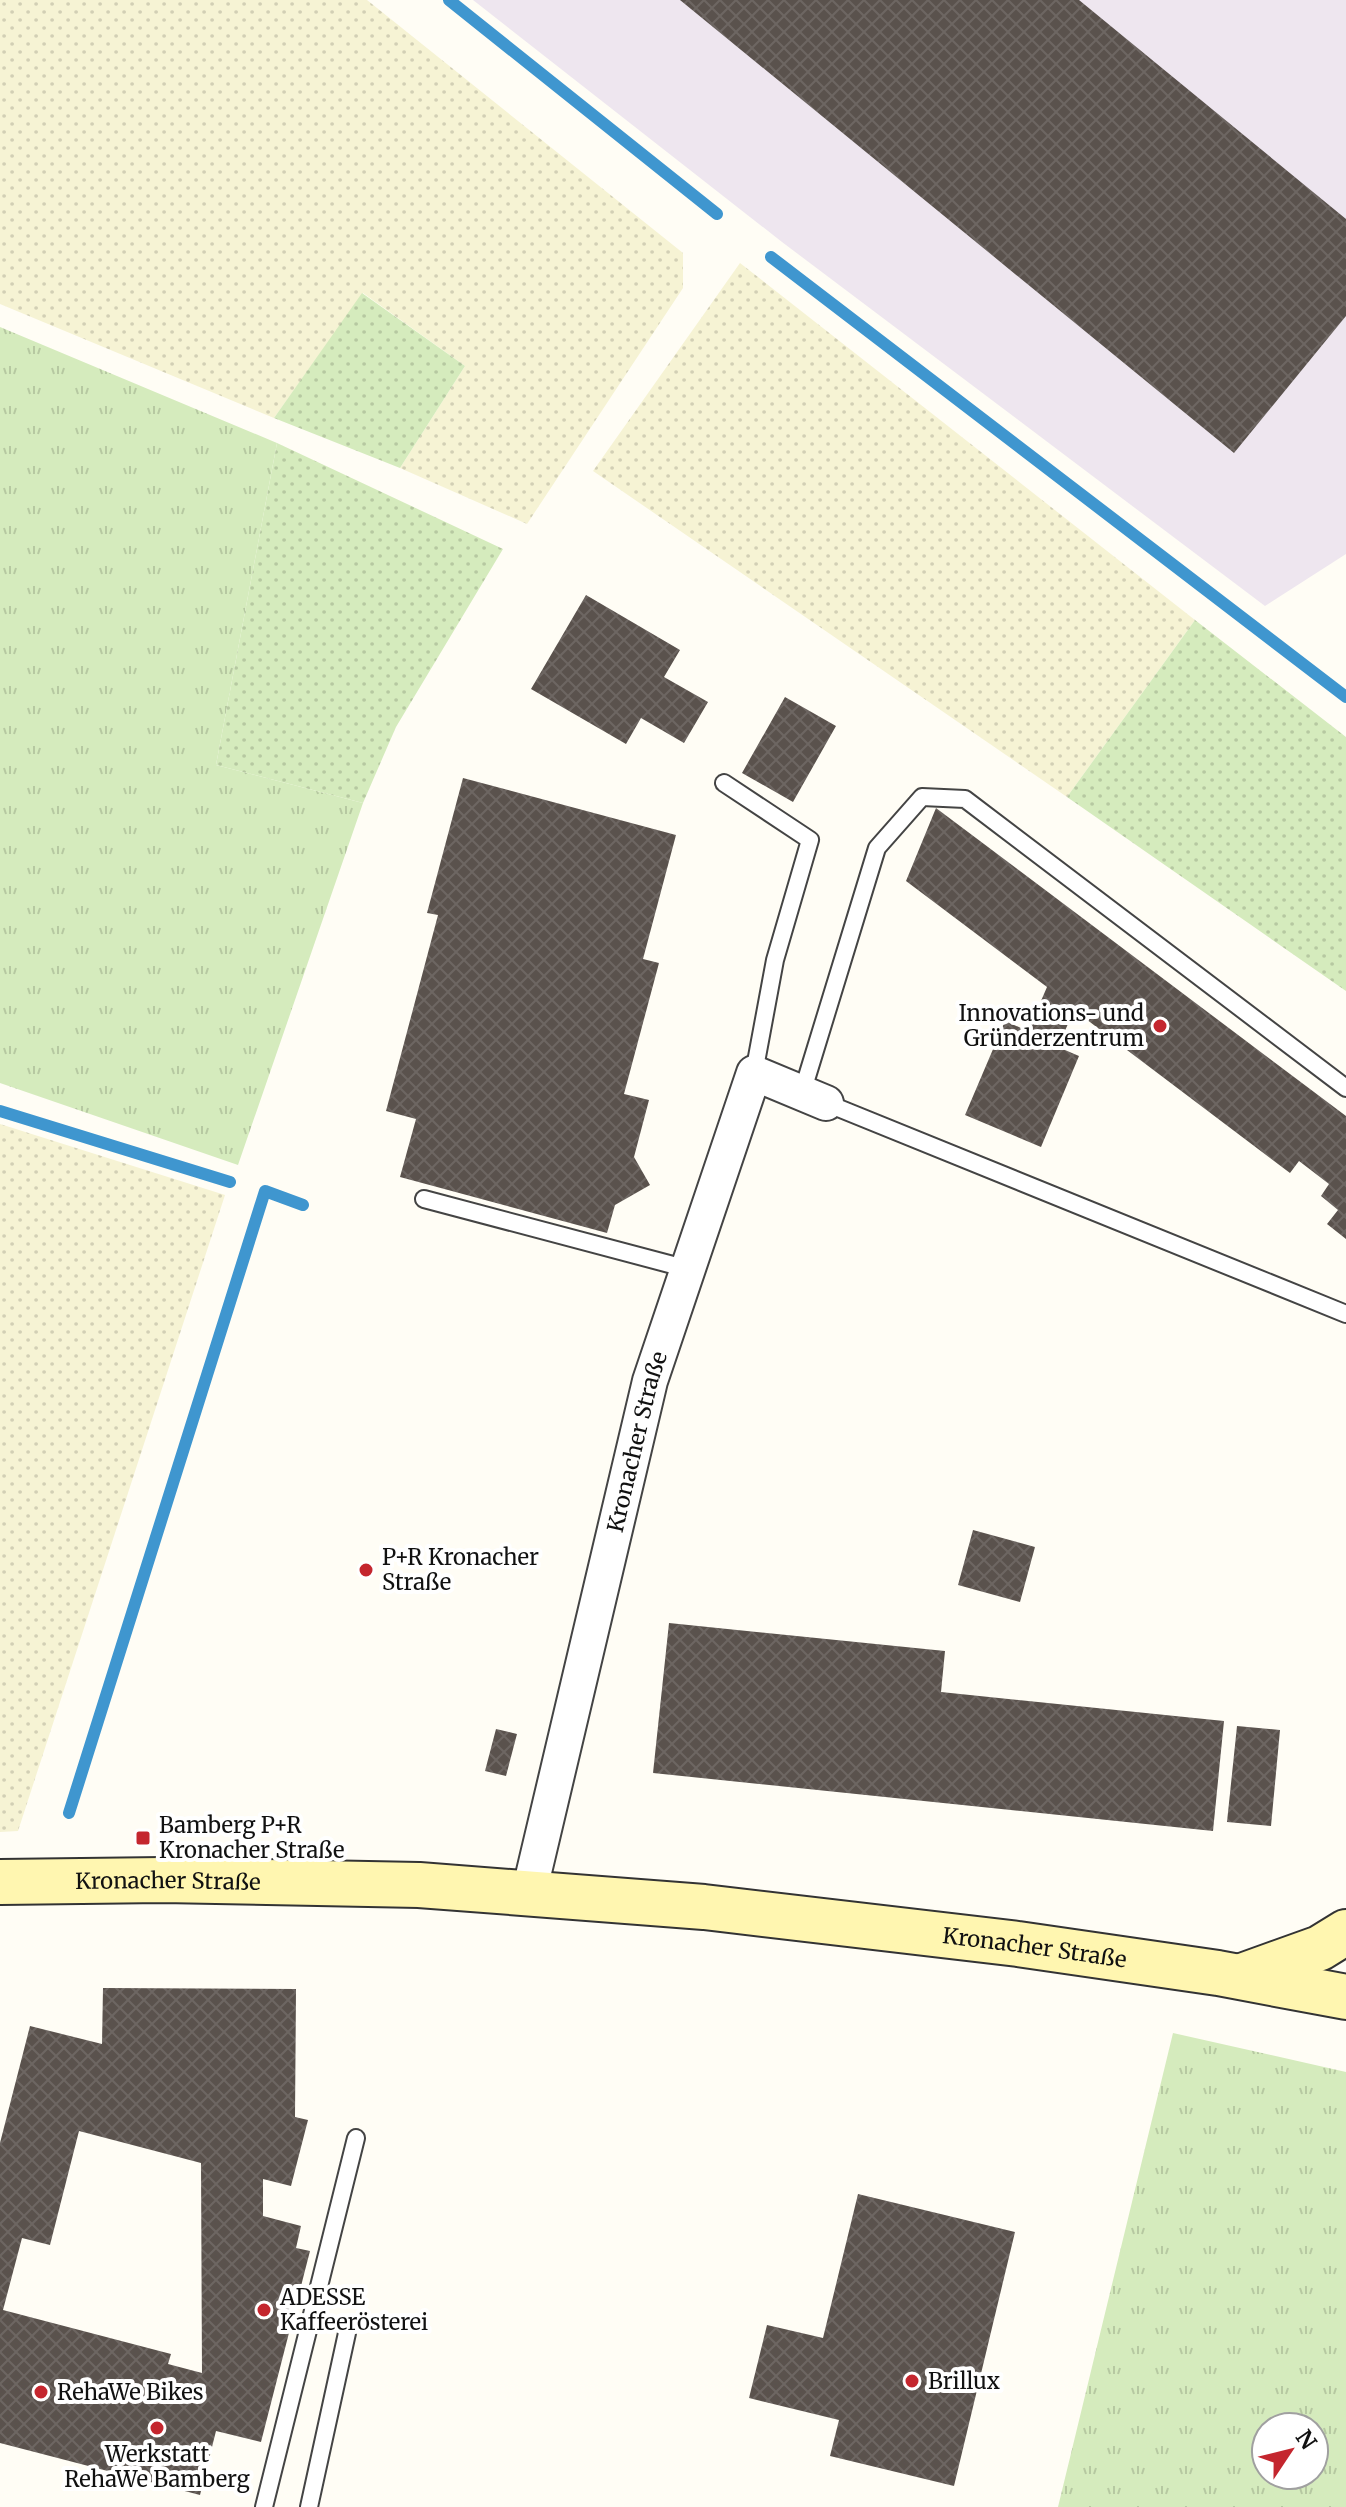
<svg xmlns="http://www.w3.org/2000/svg" width="1346" height="2507" font-family="Merriweather,serif">
	<style>
		.industrial { fill: #eee6ef }
		.farmland { fill: url(#farmland-dots) }
		.grass { fill: url(#grass-tufts); fill-rule: evenodd }
		.park { fill: url(#park-dots) }
		.lines { fill: none; stroke-linecap: round; stroke-linejoin: round }
		.stream { stroke: #3f96cf; stroke-width: 12 }
		.building { fill: url(#building-cross-hatch); fill-rule: evenodd }
		.lane-casing { stroke: #444; stroke-width: 20 }
		.street-casing { stroke: #444; stroke-width: 38 }
		.secondary-casing { stroke: #333; stroke-width: 48 }
		.lane { stroke: #fff; stroke-width: 16 }
		.street { stroke: #fff; stroke-width: 34 }
		.secondary { stroke: #fff6b0; stroke-width: 44 }
		.poi-dot { fill: #c4262e; stroke: #fff; stroke-width: 3 }
		.labels { text-anchor: middle; stroke-width: 8; stroke-linejoin: round; paint-order: stroke }
		.poi-label { font-size: 22px; fill: #111; stroke: #fff; text-anchor: start }
		.street-label { font-size: 22px; fill: #111; stroke: #fff }
	</style>
	<defs>
		<pattern id="farmland-dots" width="8" height="8" patternUnits="userSpaceOnUse" patternTransform="scale(2)"><rect width="8" height="8" fill="#f6f3d4"/><path d="M2 2h.1M6 6h.1" fill="none" stroke="#d2cfb5" stroke-width="1.8" stroke-linecap="round"/></pattern>
		<pattern id="grass-tufts" width="24" height="20" patternUnits="userSpaceOnUse" patternTransform="scale(2)"><rect width="24" height="20" fill="#d5ebbd"/><path d="M3 7l-1-3M5 7V3M7 7l1-3M15 17l-1-3M17 17v-4M19 17l1-3" fill="none" stroke="#b6c8a1"/></pattern>
		<pattern id="park-dots" width="8" height="8" patternUnits="userSpaceOnUse" patternTransform="scale(2)"><rect width="8" height="8" fill="#d5ebbd"/><path d="M2 2h.1M6 6h.1" fill="none" stroke="#b6c8a1" stroke-width="1.8" stroke-linecap="round"/></pattern>
		<pattern id="building-cross-hatch" width="8" height="8" patternUnits="userSpaceOnUse" patternTransform="scale(2)"><rect width="8" height="8" fill="#5a524d"/><path d="M0 0l8 8M0 8l8-8" fill="none" stroke="#6d6662"/></pattern>
	</defs>
	<rect width="100%" height="100%" fill="#fffdf5"/>
	<path class="industrial" d="M 473,0 L 1346,0 L 1346,554 L 1265,606 L 782,242 Z"/>
	<path class="farmland" d="M 0,0 L 367,0 L 683,253 L 683,288 L 527,524 L 400,468 L 465,366 L 363,293 L 274,418 L 0,304 Z
		M 740,263 L 1195,620 L 1067,797 L 593,471 Z
		M 0,1124 L 225,1195 L 18,1831 L 0,1832 Z"/>
	<path class="grass" d="M 0,327 L 277,443 L 216,765 L 363,803 L 238,1165 L 0,1083 Z
		M 1173,2033 L 1346,2072 L 1346,2507 L 1058,2507 ZM 1314,2427 L 1314,2475 L 1266,2475 L 1266,2427 Z"/>
	<path class="park" d="M 362,293 L 465,366 L 400,468 L 274,418 Z
		M 277,443 L 503,549 L 396,727 L 363,803 L 216,765 Z
		M 1195,620 L 1346,737 L 1346,991 L 1067,797 Z"/>
	<g class="lines">
		<path class="stream" d="M 449,0 L 717,214
			M 771,257 L 1346,697
			M 0,1111 L 230,1182
			M 69,1813 L 265,1191 L 303,1205"/>
	</g>
	<path class="building" d="M 680,0 L 1079,0 L 1346,219 L 1346,316 L 1234,453 Z
		M 586,595 L 680,650 L 664,677 L 708,702 L 684,743 L 641,718 L 626,744 L 531,689 Z
		M 785,697 L 836,726 L 793,802 L 742,773 Z
		M 463,778 L 676,835 L 643,959 L 659,963 L 624,1094 L 649,1100 L 634,1157 L 650,1185 L 615,1205 L 607,1233 L 400,1177 L 416,1119 L 386,1111 L 438,915 L 427,913 Z
		M 936,808 L 1346,1116 L 1346,1239 L 1327,1224 L 1338,1210 L 1321,1196 L 1329,1184 L 1299,1161 L 1290,1173 L 1074,1010 L 1058,1047 L 1079,1056 L 1041,1147 L 965,1115 L 1005,1021 L 1028,1031 L 1047,987 L 906,881 Z
		M 973,1530 L 1035,1547 L 1020,1602 L 958,1585 Z
		M 669,1623 L 945,1651 L 941,1692 L 1224,1721 L 1213,1831 L 653,1773 Z
		M 1237,1726 L 1280,1730 L 1271,1826 L 1227,1822 Z
		M 496,1729 L 517,1734 L 506,1776 L 485,1771 Z
		M 103,1988 L 296,1989 L 295,2117 L 308,2120 L 291,2186 L 263,2179 L 263,2216 L 301,2226 L 296,2248 L 310,2251 L 261,2442 L 216,2431 L 200,2495 L 0,2443 L 0,2143 L 30,2026 L 102,2044 ZM 79,2131 L 201,2163 L 202,2373 L 168,2364 L 171,2354 L 3,2310 L 22,2238 L 50,2245 Z
		M 858,2194 L 1015,2232 L 954,2486 L 830,2456 L 839,2420 L 749,2398 L 767,2325 L 823,2338 Z"/>
	<g class="lines">
		<defs>
			<path id="lane" d="M 724,783 L 810,840 L 775,960 L 754,1073
				M 802,1093 L 877,848 L 922,797 L 965,799 L 1346,1088
				M 826,1103 L 1346,1314
				M 424,1199 L 688,1269
				M 264,2507 L 356,2138
				M 309,2507 L 347,2333"/>
			<g id="street">
				<path id="s1" d="M 529,1893 L 650,1381 L 754,1073 L 826,1103"/>
			</g>
			<g id="secondary">
				<path id="s2" d="M 0,1882 L 163,1880 L 419,1885 L 704,1907 L 1018,1944 L 1218,1973 L 1346,1997"/>
				<path d="M 1242,1976 L 1320,1948 L 1346,1932"/>
			</g>
		</defs>
		<use href="#lane" class="lane-casing"/>
		<use href="#street" class="street-casing"/>
		<use href="#secondary" class="secondary-casing"/>
		<use href="#lane" class="lane"/>
		<use href="#street" class="street"/>
		<use href="#secondary" class="secondary"/>
	</g>
	<g class="poi-dot">
		<circle cx="1160" cy="1026" r="8"/>
		<circle cx="366" cy="1570" r="8"/>
		<rect x="135" y="1830" width="16" height="16" rx="4"/>
		<circle cx="264" cy="2310" r="8"/>
		<circle cx="912" cy="2381" r="8"/>
		<circle cx="41" cy="2392" r="8"/>
		<circle cx="157" cy="2428" r="8"/>
	</g>
	<g class="labels">
		<g class="poi-label">
			<text x="1144" y="1021" text-anchor="end">Innovations- und<tspan x="1144" dy="25">Gründerzentrum</tspan></text>
			<text x="382" y="1565">P+R Kronacher<tspan x="382" dy="25">Straße</tspan></text>
			<text x="159" y="1833">Bamberg P+R<tspan x="159" dy="25">Kronacher Straße</tspan></text>
			<text x="280" y="2305">ADESSE<tspan x="280" dy="25">Kaffeerösterei</tspan></text>
			<text x="928" y="2389">Brillux</text>
			<text x="57" y="2400">RehaWe Bikes</text>
			<text x="157" y="2462" text-anchor="middle">Werkstatt<tspan x="157" dy="25">RehaWe Bamberg</tspan></text>
		</g>
		<g class="street-label">
			<text dy="8" stroke="none"><textPath href="#s1" startOffset="464">Kronacher Straße</textPath></text>
			<text dy="8" stroke="none"><textPath href="#s2" startOffset="168">Kronacher Straße</textPath></text>
			<text dy="8" stroke="none"><textPath href="#s2" startOffset="1038">Kronacher Straße</textPath></text>
		</g>
	</g>
	<g transform="translate(1290 2451) rotate(55)"><circle r="38" fill="#ffffff" stroke="#a0a0a0" stroke-width="2"/>
	<path d="M0-6L14 30L0 20L-14 30Z" fill="#c4262e"/>
	<text y="-12" font-size="22" font-weight="bold" text-anchor="middle" fill="#111111">N</text>
	</g>
</svg>
